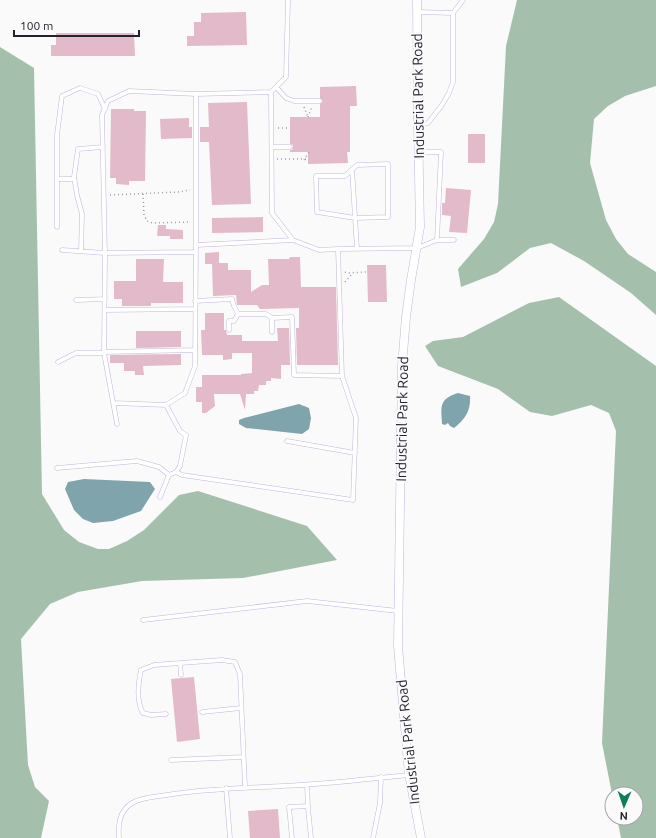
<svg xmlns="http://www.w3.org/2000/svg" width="656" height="838" font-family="Ubuntu,sans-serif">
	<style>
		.forest { fill: #a4c0ad }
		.water { fill: #80a4ac }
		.building { fill: #e2bac9 }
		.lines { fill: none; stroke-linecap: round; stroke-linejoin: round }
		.lane-casing { stroke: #bfb6da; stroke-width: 5 }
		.street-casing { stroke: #bfb6da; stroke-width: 9 }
		.path { stroke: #9f9ea3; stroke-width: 1.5; stroke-dasharray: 1 3; stroke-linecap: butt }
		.lane { stroke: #fff; stroke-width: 4 }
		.street { stroke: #fff; stroke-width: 8 }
		.labels { text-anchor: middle; stroke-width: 4; stroke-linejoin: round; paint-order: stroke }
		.street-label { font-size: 14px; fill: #25222f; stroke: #fafafa }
	</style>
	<rect width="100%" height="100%" fill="#fafafa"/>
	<path class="forest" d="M 517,0 L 656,0 L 656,86 L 625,96 L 608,106 L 594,119 L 590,163 L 606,220 L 616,239 L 628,254 L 656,272 L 656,315 L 631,293 L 584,261 L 551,243 L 530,248 L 497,273 L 461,287 L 458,269 L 484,239 L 494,222 L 498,204 L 506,46 Z
		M 0,47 L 34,68 L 42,494 L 64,530 L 79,542 L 98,549 L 109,549 L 127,541 L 144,530 L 179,495 L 198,491 L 307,526 L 337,560 L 243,578 L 142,581 L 78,592 L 50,604 L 21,639 L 28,765 L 35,787 L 49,801 L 41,838 L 0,838 Z
		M 559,297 L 656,366 L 656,838 L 621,838 L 617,818 L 636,818 L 636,794 L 612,794 L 602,743 L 616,431 L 609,413 L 591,405 L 552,416 L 530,412 L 498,389 L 438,366 L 425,346 L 433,341 L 463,337 L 529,303 Z"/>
	<path class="water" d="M 458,393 L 470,396 C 471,411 465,419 454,428 L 450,426 L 448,423 L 445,425 L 442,424 C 441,406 439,399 458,393 Z
		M 299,404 L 309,408 L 311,418 L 309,429 L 302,434 L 246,428 L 239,424 L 239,420 L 244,418 Z
		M 84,479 L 150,482 L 155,489 L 141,511 L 113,521 L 93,523 L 83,519 L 74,510 L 65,489 L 68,482 Z"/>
	<path class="building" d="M 246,12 L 247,45 L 187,46 L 187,36 L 194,36 L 194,22 L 201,22 L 201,13 Z
		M 56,33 L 134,33 L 135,56 L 51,56 L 51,45 L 56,45 Z
		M 356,86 L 357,106 L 350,106 L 350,152 L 347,152 L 348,163 L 308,164 L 308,152 L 290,152 L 290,150 L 292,150 L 293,147 L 293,145 L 290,144 L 290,117 L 320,117 L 320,104 L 323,101 L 320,98 L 320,87 Z
		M 247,102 L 251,204 L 212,205 L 209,142 L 200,142 L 200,127 L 209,127 L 208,103 Z
		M 111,109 L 134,109 L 134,111 L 146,111 L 145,181 L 129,181 L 129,185 L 116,184 L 116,178 L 110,178 Z
		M 189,118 L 189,127 L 192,127 L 192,138 L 161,139 L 160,119 Z
		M 468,134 L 485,134 L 485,163 L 468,163 Z
		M 446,188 L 471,190 L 467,233 L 449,232 L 451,216 L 442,215 L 442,203 L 445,203 Z
		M 263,217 L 263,232 L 212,233 L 212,218 Z
		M 158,225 L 166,225 L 166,229 L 183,230 L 183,239 L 170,239 L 170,236 L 157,236 Z
		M 219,252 L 219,263 L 228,263 L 228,270 L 251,270 L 251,292 L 262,285 L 269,285 L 268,259 L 289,259 L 290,257 L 300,257 L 301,287 L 336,287 L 338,365 L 297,365 L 296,328 L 299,328 L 299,308 L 260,309 L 257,305 L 237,305 L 236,295 L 213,296 L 212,264 L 205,264 L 205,253 Z
		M 136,259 L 164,259 L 163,282 L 183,282 L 183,303 L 151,303 L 151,306 L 122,306 L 122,299 L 114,299 L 114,281 L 136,281 Z
		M 367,265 L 386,265 L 387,302 L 368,302 Z
		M 205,313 L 224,313 L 224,330 L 226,330 L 227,335 L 242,335 L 242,341 L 278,341 L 277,328 L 289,328 L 290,365 L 281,365 L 281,379 L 271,378 L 271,381 L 266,381 L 266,385 L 259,385 L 258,391 L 254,391 L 254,394 L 246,394 L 245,410 L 240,394 L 214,394 L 215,406 L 206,413 L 202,413 L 202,402 L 196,402 L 196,387 L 202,387 L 202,375 L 241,375 L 241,374 L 252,373 L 252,353 L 232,353 L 232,359 L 223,360 L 223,355 L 202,355 L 201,330 L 205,330 Z
		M 136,331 L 181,331 L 181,347 L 136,348 Z
		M 181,354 L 181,365 L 143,366 L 144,375 L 135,375 L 135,371 L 124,371 L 124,363 L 110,363 L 110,355 Z
		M 194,677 L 200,739 L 177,742 L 171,679 Z
		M 278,809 L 280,838 L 250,838 L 248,811 Z"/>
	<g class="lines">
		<defs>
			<path id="lane" d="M 288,0 L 286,77 L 271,92 L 272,213 L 293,240 L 319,250 L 338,249 L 417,248 L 437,240 L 441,152 L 419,152
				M 417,12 L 453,13
				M 276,87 L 286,98 L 294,101 L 320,101
				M 196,94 L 196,245 L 293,240
				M 418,124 L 428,123 L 442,105 L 449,93 L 453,82 L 453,13 L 463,0
				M 272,147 L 290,147
				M 388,164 L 388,217 L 355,218 L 317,212 L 316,176 L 345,176 L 357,165 Z
				M 352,169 L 357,249
				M 57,179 L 74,179
				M 57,227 L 57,135 L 62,96 L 80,88 L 98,94 L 105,109
				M 437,240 L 454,240
				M 62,250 L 105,253 L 196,252
				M 81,251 L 82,214 L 77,195 L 74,177 L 78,149 L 103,147
				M 76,300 L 105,299
				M 195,301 L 232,299 L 234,306 L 238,314 L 234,321 L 229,321 L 229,330
				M 105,310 L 195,309
				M 238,314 L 266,314 L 272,318
				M 272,332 L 272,318 L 292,317 L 294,375 L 342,376
				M 104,352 L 195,350
				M 58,362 L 76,353 L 104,353
				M 114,403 L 166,405 L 185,393 L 195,366 L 196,245
				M 166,405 L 180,431 L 186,435 L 180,466 L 176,472 L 182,475 L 353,500 L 356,418 L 342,376 L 338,249
				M 117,424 L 104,353 L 105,255 L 102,115 L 108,101 L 129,91 L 196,94 L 271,92
				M 287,441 L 355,453
				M 57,468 L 137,461 L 159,467 L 169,475 L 176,472
				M 160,497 L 169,475
				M 143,620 L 307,601 L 398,611
				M 180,663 L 181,675
				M 202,712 L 241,708
				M 166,714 L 151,715 L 143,713 C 136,701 138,684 141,670 L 154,665 L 180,663 L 222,660 L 235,662 L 240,674 L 245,787
				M 171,760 L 243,757
				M 307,785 L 308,808 L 311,838
				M 226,788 L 230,838
				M 119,838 C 118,825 119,811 132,803 C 142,797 156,797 167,795 C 216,787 266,788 315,784 C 346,782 378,778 409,775
				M 292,838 L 289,807 L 308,806
				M 373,838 L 380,803 L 381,777"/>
			<path id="street" d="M 417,0 L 418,124 L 420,227 L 411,280 L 406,317 L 402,366 L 398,646 L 409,774 L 421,838"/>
		</defs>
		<use href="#lane" class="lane-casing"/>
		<use href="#street" class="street-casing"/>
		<path class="path" d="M 304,107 L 308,117
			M 308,117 L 312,107
			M 278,128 L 290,128
			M 277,159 L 308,159
			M 304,160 L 309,152
			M 143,194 L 144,215 L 147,221 L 153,223 L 191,222
			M 110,195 L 178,192 L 190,190
			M 345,272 L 347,273 L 367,272
			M 345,282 L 352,274"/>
		<use href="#lane" class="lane"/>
		<use href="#street" class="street"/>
	</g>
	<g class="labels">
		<g class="street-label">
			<text transform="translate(418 96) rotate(-91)" y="5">Industrial Park Road</text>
			<text transform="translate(402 419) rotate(-89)" y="5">Industrial Park Road</text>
			<text transform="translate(408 742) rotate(-96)" y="5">Industrial Park Road</text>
		</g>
	</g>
	<g transform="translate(624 806) rotate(182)"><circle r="19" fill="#fafafa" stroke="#a5a4a9"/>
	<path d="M0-3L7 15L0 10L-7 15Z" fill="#0f7c58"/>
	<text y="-6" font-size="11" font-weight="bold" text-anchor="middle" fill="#25222f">N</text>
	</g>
	<path d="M14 30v6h125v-6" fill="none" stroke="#25222f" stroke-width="2"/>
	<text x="20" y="30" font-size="12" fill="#25222f" stroke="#fafafa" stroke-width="3" paint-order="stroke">100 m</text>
</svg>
